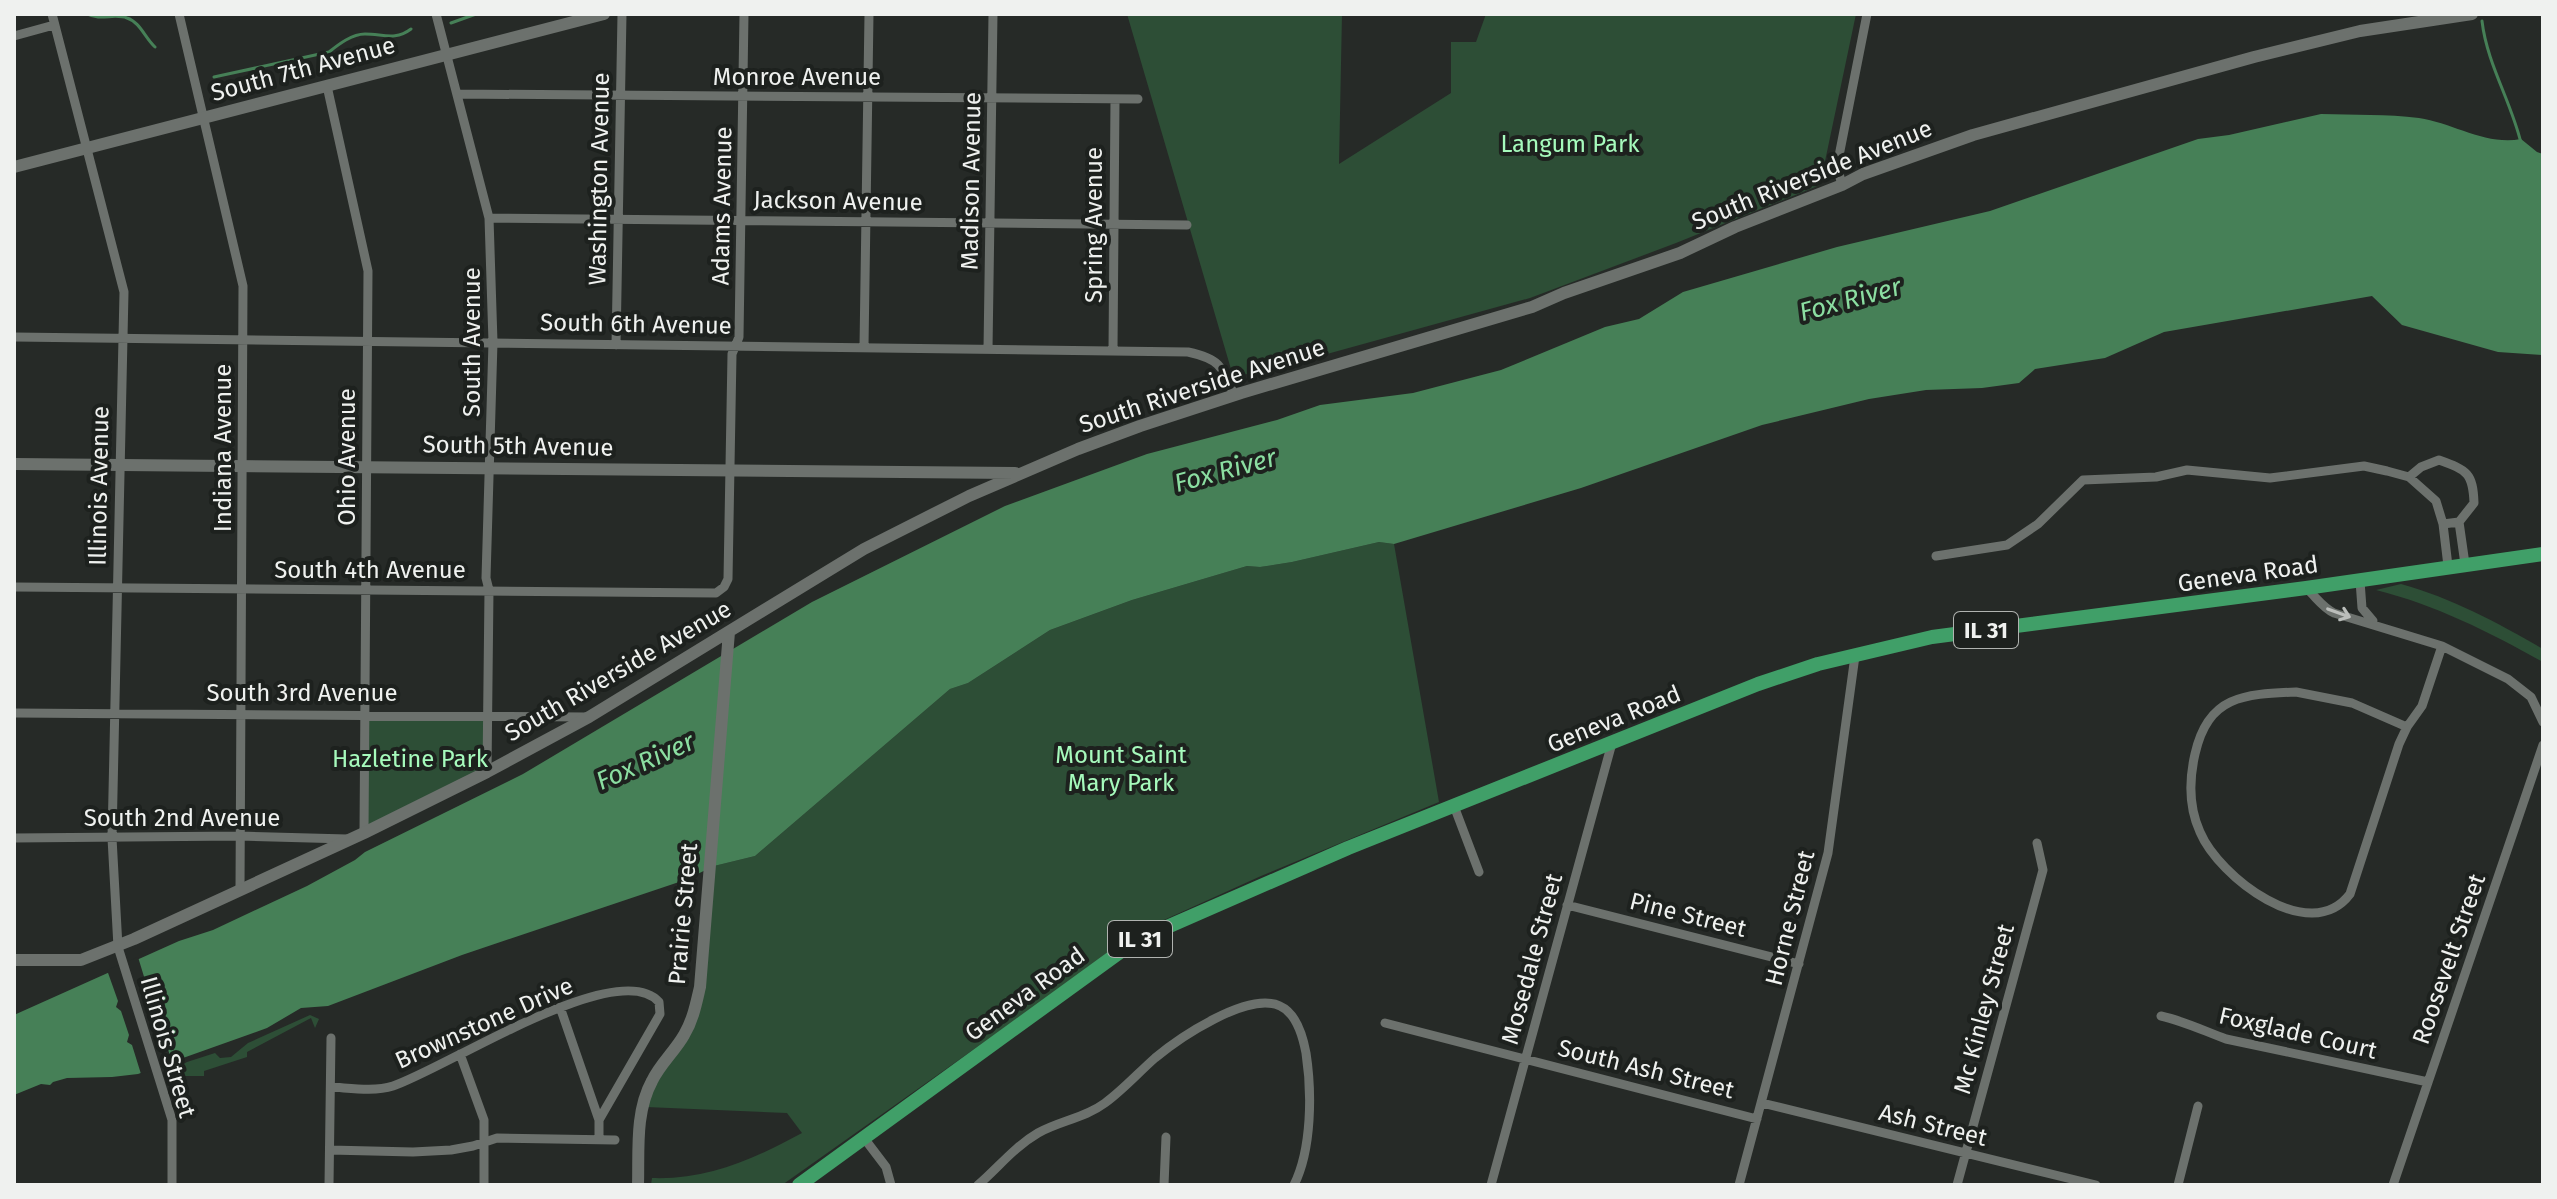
<svg xmlns="http://www.w3.org/2000/svg" width="2557" height="1199" font-family="'Fira Sans',sans-serif">
	<style>
		.green { fill: #2d4e36 }
		.water { fill: #468057 }
		.pier { fill: #262a27 }
		.lines { fill: none; stroke-linecap: round; stroke-linejoin: round }
		.stream { stroke: #468057; stroke-width: 3 }
		.street { stroke: #6c716d; stroke-width: 9 }
		.secondary { stroke: #6c716d; stroke-width: 12 }
		.primary { stroke: #409f68; stroke-width: 14 }
		.oneway { stroke: #bbbebb }
		.labels { text-anchor: middle; stroke-width: 8; stroke-linejoin: round; paint-order: stroke }
		.shield { fill: #1d211e; stroke: #b0b3b0; stroke-width: 2 }
		.shield-label { font-size: 22px; font-weight: bold; fill: #eff1ef }
		.street-label { font-size: 24px; fill: #eff1ef; stroke: #1d211e }
		.park-label { font-size: 24px; fill: #a6fabc; stroke: #1d211e }
		.water-label { font-size: 26px; font-style: italic; fill: #8bdea1; stroke: #1d211e }
	</style>
	<rect width="100%" height="100%" fill="#262a27"/>
	<path class="green" d="M 1127,14 L 1342,14 L 1339,164 L 1451,93 L 1451,42 L 1476,42 L 1486,14 L 1856,14 L 1820,185 L 1676,243 L 1530,298 L 1262,372 L 1233,376 Z
		M 1379,542 L 1394,544 L 1439,802 L 1261,876 L 1144,929 L 782,1185 L 651,1185 L 652,1178 C 707,1180 754,1159 802,1133 L 787,1113 L 646,1107 L 657,1080 L 687,1038 L 714,866 L 755,856 L 950,689 L 968,683 L 1050,630 L 1132,600 L 1247,566 L 1260,567 L 1292,562 Z
		M 2401,584 C 2452,598 2498,623 2543,649 L 2543,662 C 2489,632 2436,605 2376,590 Z
		M 367,716 L 485,717 L 485,772 L 367,827 Z
		M 310,1015 L 319,1019 L 315,1028 L 311,1018 L 247,1052 L 247,1057 L 204,1071 L 204,1076 L 184,1076 L 183,1088 L 178,1086 L 173,1070 L 187,1062 L 215,1053 L 220,1058 L 231,1057 L 248,1043 Z"/>
	<path class="water" d="M 2321,114 C 2354,115 2387,114 2419,118 C 2453,123 2487,146 2521,139 L 2537,152 L 2543,154 L 2543,355 L 2498,352 L 2402,325 L 2372,296 L 2164,332 L 2105,358 L 2035,369 L 2019,383 L 1982,388 L 1926,390 L 1869,399 L 1762,425 L 1581,488 L 1394,544 L 1379,542 L 1292,562 L 1260,567 L 1247,566 L 1132,600 L 1050,630 L 968,683 L 950,689 L 755,856 L 714,866 L 685,880 L 462,955 L 328,1006 L 301,1008 L 267,1028 L 138,1074 L 112,1077 L 67,1078 L 53,1082 L 50,1085 L 41,1084 L 14,1095 L 14,1015 L 179,941 L 213,930 L 307,886 L 355,860 L 365,852 L 523,774 L 812,602 L 1005,506 L 1147,454 L 1277,420 L 1320,405 L 1413,393 L 1501,370 L 1605,327 L 1639,319 L 1683,292 L 1837,247 L 1990,211 L 2198,139 L 2229,135 Z"/>
	<path class="pier" d="M 138,957 L 149,993 L 152,996 L 160,1027 L 163,1030 L 172,1064 L 141,1074 L 132,1045 L 127,1042 L 129,1035 L 121,1011 L 116,1007 L 118,1001 L 107,970 Z"/>
	<g class="lines">
		<path class="stream" d="M 87,14 C 101,21 114,13 127,18 C 140,22 145,38 155,47
			M 2482,21 C 2487,64 2511,101 2521,143
			M 451,23 L 476,14
			M 214,77 L 329,52 C 339,44 352,34 365,34 C 383,34 395,41 411,29"/>
		<path class="street" d="M 52,14 L 124,292 L 112,838 L 118,947 L 172,1120 L 172,1185
			M 179,14 L 243,286 L 240,890
			M 436,14 L 489,218 L 493,342 L 486,578 L 489,590 L 487,772
			M 14,36 L 54,25
			M 327,86 L 368,271 L 364,833
			M 457,94 L 1138,99
			M 1842,185 L 1837,166 L 1867,14
			M 489,218 L 1187,225
			M 14,337 L 1188,352 C 1220,359 1222,366 1234,395
			M 616,345 L 622,14
			M 864,347 L 869,14
			M 988,349 L 993,14
			M 1113,350 L 1115,99
			M 2409,477 L 2421,467 L 2439,460 C 2467,470 2473,473 2474,503 L 2459,522 L 2443,524
			M 2459,522 L 2465,564
			M 1936,556 L 2007,545 L 2038,524 L 2083,480 L 2156,477 L 2187,470 L 2270,478 L 2364,466 L 2387,471 L 2409,477 L 2436,501 L 2443,524 L 2448,566
			M 2360,581 L 2362,608 L 2373,621
			M 14,587 L 716,593 L 724,587 L 728,579 L 732,354 L 739,337 L 744,14
			M 2306,588 C 2317,598 2322,607 2334,613 L 2442,646 L 2508,679 L 2531,697 L 2543,722
			M 2296,692 L 2352,703 L 2407,727 L 2399,744 L 2350,894 C 2310,947 2219,877 2200,832 C 2189,808 2189,780 2195,754 C 2208,696 2243,694 2296,692 Z
			M 14,713 L 587,717
			M 2407,727 L 2422,706 L 2442,646
			M 1454,806 L 1479,872
			M 14,838 L 240,836 L 347,839
			M 1567,905 L 1799,964
			M 560,1007 L 599,1120 L 599,1139
			M 2161,1016 C 2184,1021 2204,1031 2226,1039 L 2428,1082
			M 1385,1023 L 1757,1119
			M 460,1054 L 484,1120 L 484,1185
			M 331,1087 C 350,1088 374,1092 393,1086 C 443,1070 618,955 659,1002 L 660,1014 L 599,1120
			M 1762,1103 L 2096,1185
			M 864,1138 L 886,1167 L 891,1185
			M 330,1150 L 413,1152 L 451,1150 L 473,1146 L 497,1138 L 615,1140
			M 329,1185 L 331,1038
			M 978,1185 C 998,1168 1014,1147 1038,1133 C 1059,1121 1085,1118 1105,1103 C 1123,1090 1138,1073 1155,1058 C 1179,1038 1248,991 1280,1006 C 1296,1013 1303,1037 1306,1053 C 1312,1092 1312,1149 1294,1185
			M 1164,1185 L 1166,1137
			M 1491,1185 L 1612,743
			M 1739,1185 L 1828,853 L 1855,656
			M 1957,1185 L 2043,870 L 2037,843
			M 2178,1185 L 2198,1106
			M 2393,1185 L 2543,745"/>
		<path class="secondary" d="M 14,167 L 604,14
			M 14,464 L 1015,473
			M 14,960 L 81,960 L 134,939 L 364,833 L 487,772 L 589,717 L 864,549 L 969,496 L 1078,449 L 1140,426 L 1241,393 L 1532,307 L 1564,293 L 1680,253 L 1735,227 L 1842,185 L 1863,174 L 1973,135 L 2254,57 L 2360,31 L 2472,14
			M 638,1185 C 639,1151 635,1112 652,1081 C 660,1064 675,1051 684,1035 C 693,1020 696,1004 700,987 L 729,632"/>
		<path class="primary" d="M 799,1185 L 1135,941 L 1348,848 L 1758,684 L 1818,664 L 1932,637 L 2306,588 L 2543,554"/>
	</g>
	<defs><path id="oneway-shaft" d="M-6 0H5M1.5-3L5.5 0L1.5 3" fill="none" stroke-width="1.6" stroke-linecap="round" stroke-linejoin="round" transform="scale(2)"/></defs>
	<use class="oneway" href="#oneway-shaft" transform="translate(2339 613) rotate(20)"/>
	<g class="labels">
		<g class="shield">
			<rect x="1954" y="612" width="64" height="36" rx="6"/>
			<rect x="1108" y="921" width="64" height="36" rx="6"/>
		</g>
		<g class="shield-label">
			<text x="1986" y="638">IL 31</text>
			<text x="1140" y="947">IL 31</text>
		</g>
		<g class="street-label">
			<text transform="translate(303 69) rotate(-15)" y="8">South 7th Avenue</text>
			<text x="797" y="85">Monroe Avenue</text>
			<text transform="translate(1812 175) rotate(-22)" y="8">South Riverside Avenue</text>
			<text transform="translate(599 179) rotate(-89)" y="8">Washington Avenue</text>
			<text transform="translate(971 181) rotate(-89)" y="8">Madison Avenue</text>
			<text transform="translate(838 201) rotate(1)" y="8">Jackson Avenue</text>
			<text transform="translate(722 206) rotate(-89)" y="8">Adams Avenue</text>
			<text transform="translate(1094 225) rotate(-90)" y="8">Spring Avenue</text>
			<text transform="translate(636 324) rotate(1)" y="8">South 6th Avenue</text>
			<text transform="translate(472 342) rotate(-90)" y="8">South Avenue</text>
			<text transform="translate(1202 386) rotate(-18)" y="8">South Riverside Avenue</text>
			<text transform="translate(518 446) rotate(1)" y="8">South 5th Avenue</text>
			<text transform="translate(223 448) rotate(-90)" y="8">Indiana Avenue</text>
			<text transform="translate(347 457) rotate(-90)" y="8">Ohio Avenue</text>
			<text transform="translate(99 486) rotate(-89)" y="8">Illinois Avenue</text>
			<text x="370" y="578">South 4th Avenue</text>
			<text transform="translate(2248 574) rotate(-8)" y="8">Geneva Road</text>
			<text transform="translate(618 671) rotate(-30)" y="8">South Riverside Avenue</text>
			<text x="302" y="701">South 3rd Avenue</text>
			<text transform="translate(1614 719) rotate(-22)" y="8">Geneva Road</text>
			<text x="182" y="826">South 2nd Avenue</text>
			<text transform="translate(683 914) rotate(-85)" y="8">Prairie Street</text>
			<text transform="translate(1688 915) rotate(14)" y="8">Pine Street</text>
			<text transform="translate(1790 918) rotate(-76)" y="8">Horne Street</text>
			<text transform="translate(1532 959) rotate(-75)" y="8">Mosedale Street</text>
			<text transform="translate(2449 959) rotate(-71)" y="8">Roosevelt Street</text>
			<text transform="translate(1025 994) rotate(-36)" y="8">Geneva Road</text>
			<text transform="translate(1984 1009) rotate(-75)" y="8">Mc Kinley Street</text>
			<text transform="translate(484 1023) rotate(-24)" y="8">Brownstone Drive</text>
			<text transform="translate(2298 1033) rotate(13)" y="8">Foxglade Court</text>
			<text transform="translate(168 1047) rotate(74)" y="8">Illinois Street</text>
			<text transform="translate(1646 1069) rotate(14)" y="8">South Ash Street</text>
			<text transform="translate(1933 1125) rotate(14)" y="8">Ash Street</text>
		</g>
		<g class="park-label">
			<text x="1570" y="152">Langum Park</text>
			<text x="1121" y="763">Mount Saint<tspan x="1121" dy="28">Mary Park</tspan></text>
			<text x="410" y="767">Hazletine Park</text>
		</g>
		<g class="water-label">
			<text transform="translate(1850 299) rotate(-15)" y="9">Fox River</text>
			<text transform="translate(1225 470) rotate(-15)" y="9">Fox River</text>
			<text transform="translate(645 761) rotate(-24)" y="9">Fox River</text>
		</g>
	</g>
	<rect width="2557" height="1199" fill="none" stroke="#eff1ef" stroke-width="32"/>
</svg>
